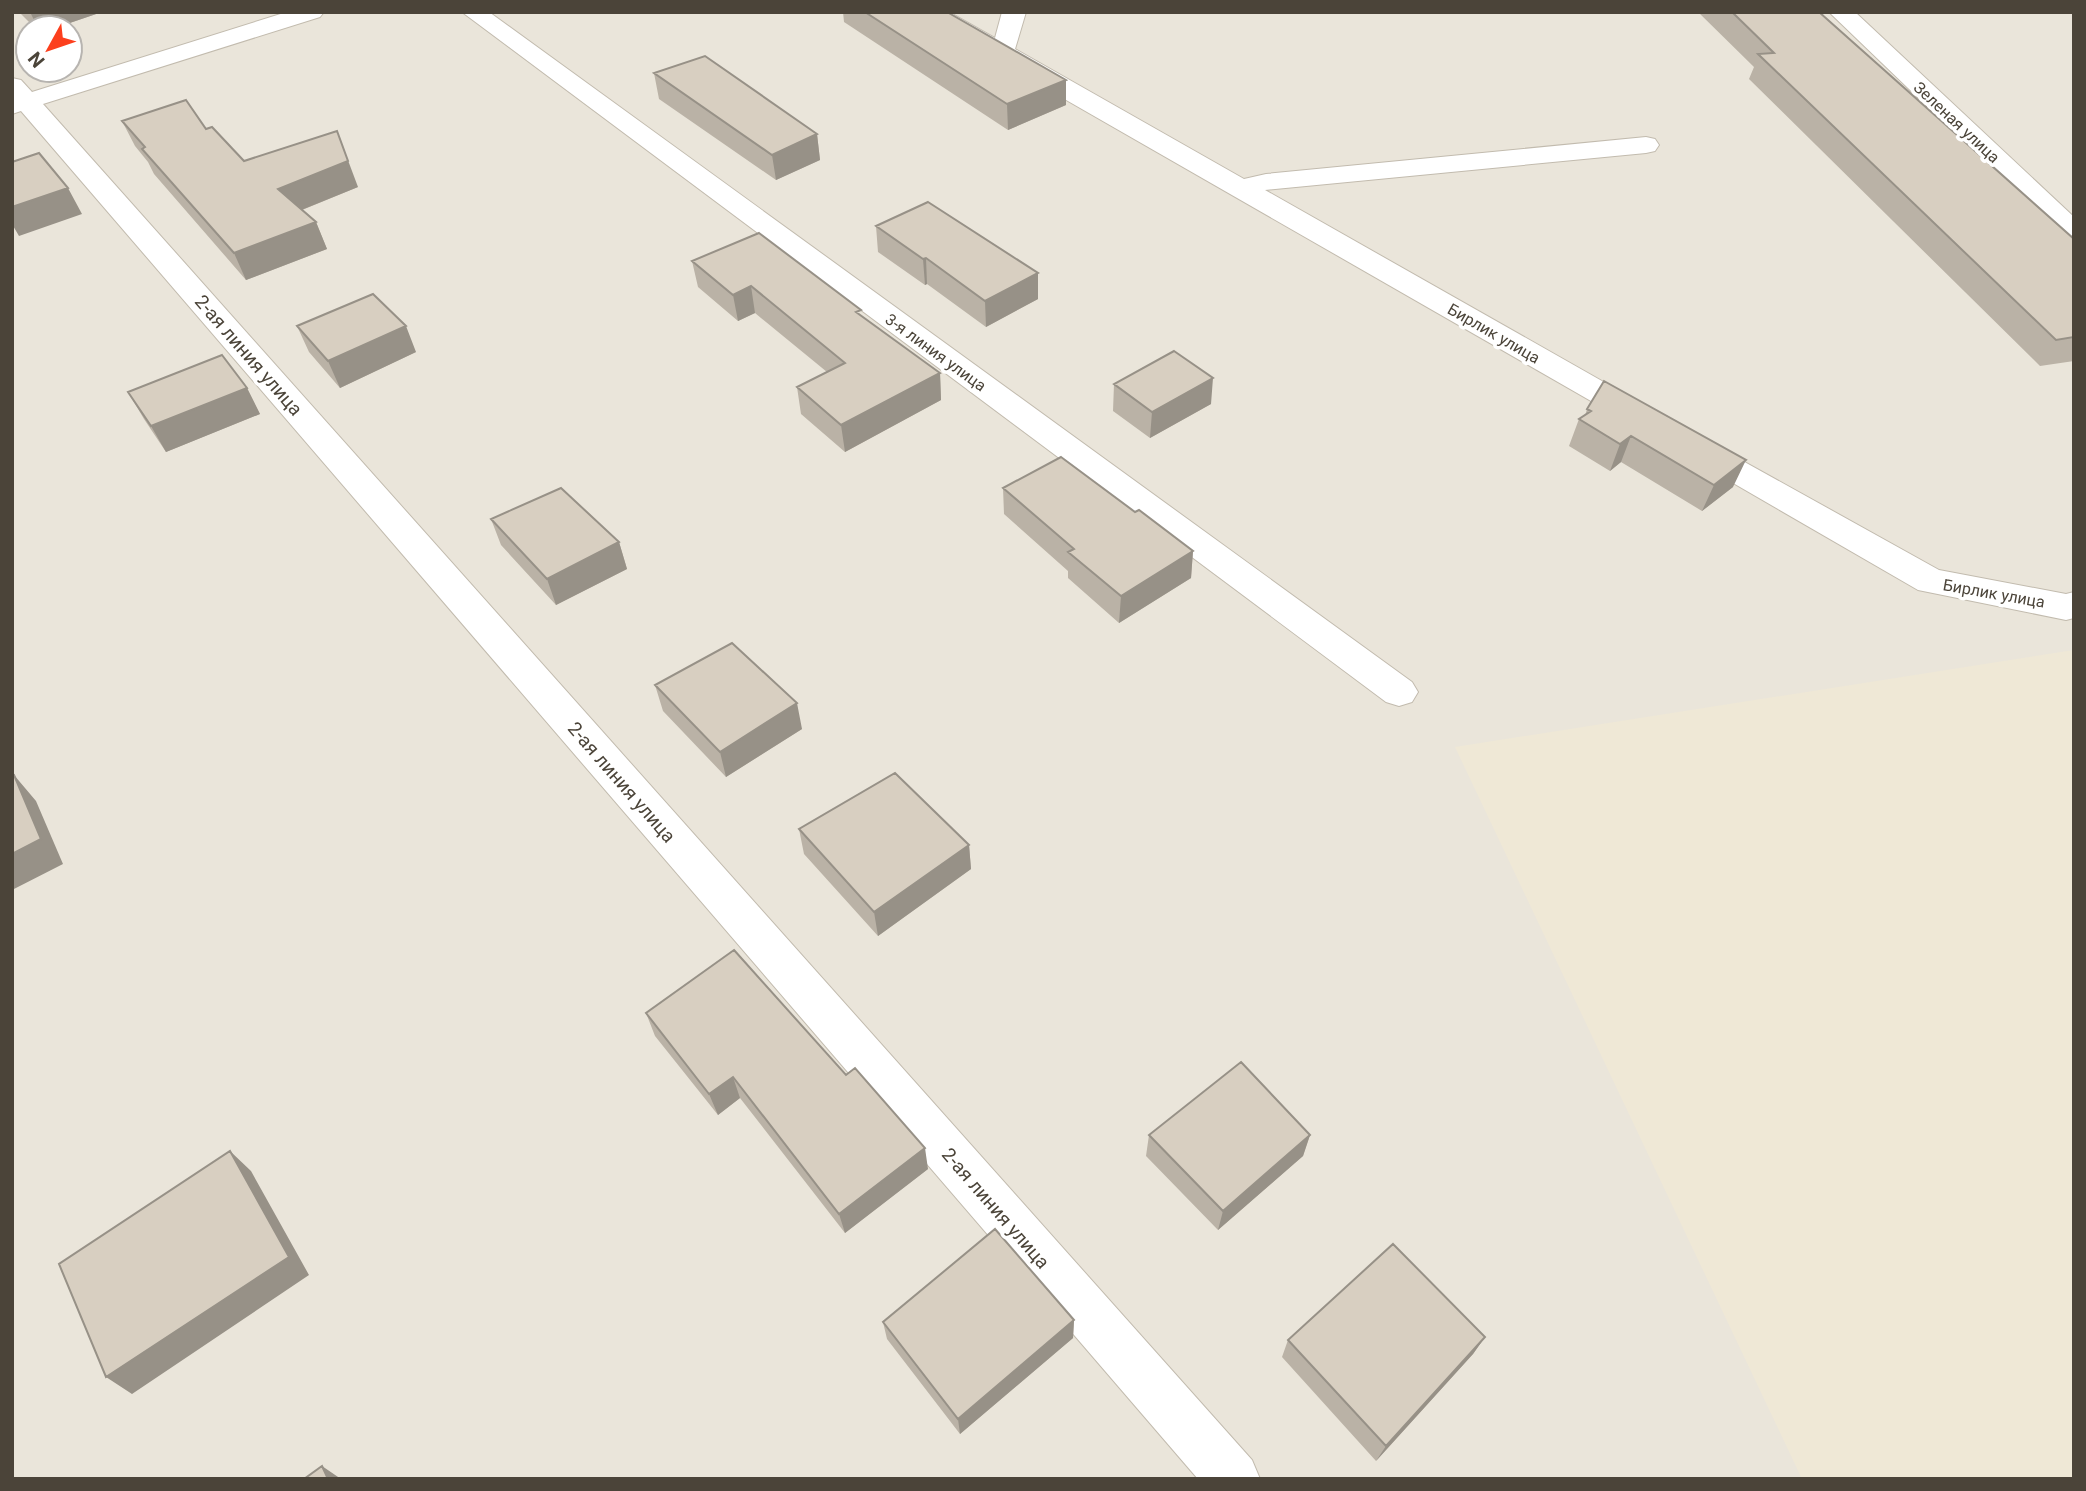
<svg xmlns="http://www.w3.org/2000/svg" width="2086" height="1491" font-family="Roboto,sans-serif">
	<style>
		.residential { fill: #eae5da; fill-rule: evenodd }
		.education { fill: #efe8d6 }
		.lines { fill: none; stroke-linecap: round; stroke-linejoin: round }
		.minor-casing { stroke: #c2bbae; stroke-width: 2 }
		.minor { fill: #fff; fill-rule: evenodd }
		.wall { fill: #bab2a6 }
		.shaded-wall { fill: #979187 }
		.building { fill: #d8cfc1; stroke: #979187; stroke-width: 2 }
		.labels { text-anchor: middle; stroke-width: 7; stroke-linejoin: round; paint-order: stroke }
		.far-street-label { font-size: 16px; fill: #4b4439; stroke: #fff }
		.street-label { font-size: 19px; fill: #4b4439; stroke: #fff }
	</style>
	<rect width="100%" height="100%" fill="#f6f3ec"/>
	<path class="residential" d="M 12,12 L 2074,12 L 2074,1479 L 12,1479 ZM 28,28 L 70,28 L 70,70 L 28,70 Z"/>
	<path class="education" d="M 2074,650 L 2074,1479 L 1802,1479 L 1455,747 Z"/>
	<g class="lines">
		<defs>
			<path id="minor" d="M 287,12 L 324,12 L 320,17 L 43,104 L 1252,1460 L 1260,1479 L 1198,1479 L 21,111 L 12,114 L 12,78 L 21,80 L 32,92 Z
				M 462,12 L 489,12 L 1412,682 L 1418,692 L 1412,702 L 1399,706 L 1386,702 Z
				M 920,12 L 949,12 L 995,38 L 1002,12 L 1026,12 L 1015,49 L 1244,179 L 1266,174 L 1646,137 L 1655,139 L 1659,145 L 1655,151 L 1646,153 L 1265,190 L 1653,410 L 1658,417 L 1653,424 L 1642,427 L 1631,424 L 993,58 L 924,17 Z
				M 1829,12 L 1855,12 L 2074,217 L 2074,240 L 2064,238 Z
				M 1694,436 L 1705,440 L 1939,570 L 2066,594 L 2074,592 L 2074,618 L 2066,620 L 1918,590 L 1683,454 L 1678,447 L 1683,440 Z"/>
		</defs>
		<use href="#minor" class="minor-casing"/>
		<use href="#minor" class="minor"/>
	</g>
	<path class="wall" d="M 19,12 L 102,12 L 55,28 L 35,28 Z
		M 843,12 L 947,12 L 1066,105 L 1008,130 L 844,22 Z
		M 1698,12 L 1824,12 L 1823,15 L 2074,239 L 2074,361 L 2040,366 L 1749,79 L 1754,67 Z
		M 654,73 L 817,134 L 820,160 L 776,180 L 659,99 Z
		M 122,121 L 206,129 L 244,161 L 358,187 L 302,210 L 316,222 L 327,249 L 246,280 L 154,174 L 148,162 L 135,146 Z
		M 876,226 L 1038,273 L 1038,299 L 986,327 L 927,284 L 925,285 L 878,252 Z
		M 692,261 L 862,317 L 940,373 L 941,400 L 845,452 L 801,414 L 797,387 L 827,372 L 755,313 L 738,321 L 698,287 Z
		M 297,326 L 416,352 L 340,388 L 309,352 Z
		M 1114,384 L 1211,404 L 1150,438 L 1113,411 Z
		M 247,388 L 260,414 L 166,452 L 144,419 L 128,392 Z
		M 1587,409 L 1733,487 L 1702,511 L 1621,462 L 1610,471 L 1569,446 L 1579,419 L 1585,416 Z
		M 1003,488 L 1135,512 L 1193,551 L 1191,578 L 1119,623 L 1068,578 L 1068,571 L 1004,514 Z
		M 491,519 L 619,542 L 627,569 L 556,605 L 501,545 Z
		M 655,685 L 802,729 L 726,777 L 663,711 Z
		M 799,829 L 969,845 L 971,869 L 878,936 L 804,854 Z
		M 646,1013 L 928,1169 L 845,1233 L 740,1098 L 718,1115 L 655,1036 Z
		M 1149,1135 L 1310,1135 L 1303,1156 L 1218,1230 L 1146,1156 Z
		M 1074,1320 L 1073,1338 L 960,1434 L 887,1339 L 883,1322 Z
		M 1485,1337 L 1473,1354 L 1376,1461 L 1282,1357 L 1288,1340 Z"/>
	<path class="shaded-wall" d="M 30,12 L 102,12 L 55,28 L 38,28 Z
		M 1066,80 L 1066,105 L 1008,130 L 1007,104 Z
		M 337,131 L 358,187 L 289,215 L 278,189 Z
		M 817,134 L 820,160 L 776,180 L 772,155 Z
		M 68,188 L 82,214 L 19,236 L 12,224 L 12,207 Z
		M 316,222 L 327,249 L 246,280 L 234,253 Z
		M 926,258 L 927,284 L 925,285 L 923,259 Z
		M 1038,273 L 1038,299 L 986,327 L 985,301 Z
		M 751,286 L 755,313 L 738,321 L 733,295 Z
		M 406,326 L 416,352 L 340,388 L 328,361 Z
		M 940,373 L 941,400 L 845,452 L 841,425 Z
		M 1213,378 L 1211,404 L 1150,438 L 1152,412 Z
		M 247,388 L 260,414 L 166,452 L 151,426 Z
		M 1631,436 L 1621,462 L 1610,471 L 1620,444 Z
		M 1746,460 L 1733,487 L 1702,511 L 1714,485 Z
		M 619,542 L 627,569 L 556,605 L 547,579 Z
		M 1193,551 L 1191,578 L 1119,623 L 1121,596 Z
		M 797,703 L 802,729 L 726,777 L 720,752 Z
		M 14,775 L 36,801 L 63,864 L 12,890 Z
		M 969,845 L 971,869 L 878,936 L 874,912 Z
		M 733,1077 L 740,1098 L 718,1115 L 709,1094 Z
		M 1310,1135 L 1303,1156 L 1218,1230 L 1223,1211 Z
		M 925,1148 L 928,1169 L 845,1233 L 839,1214 Z
		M 230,1151 L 251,1171 L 309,1275 L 132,1394 L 106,1377 Z
		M 1074,1320 L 1073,1338 L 960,1434 L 958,1419 Z
		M 1485,1337 L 1473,1354 L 1376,1461 L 1386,1446 Z
		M 322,1466 L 341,1479 L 328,1479 Z"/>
	<path class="building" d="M 865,12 L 947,12 L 1066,80 L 1007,104 Z
		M 1732,12 L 1819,12 L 2074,239 L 2074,337 L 2056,340 L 1758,54 L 1774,53 Z
		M 705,56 L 817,134 L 772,155 L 654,73 Z
		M 186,100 L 206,129 L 212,127 L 244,161 L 337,131 L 348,161 L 278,189 L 316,222 L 234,253 L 142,149 L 145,147 L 122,121 Z
		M 39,153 L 68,188 L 12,207 L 12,162 Z
		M 928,202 L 1038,273 L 985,301 L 926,258 L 923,259 L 876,226 Z
		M 759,233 L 861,310 L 856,312 L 940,373 L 841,425 L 797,387 L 845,363 L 751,286 L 733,295 L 692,261 Z
		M 373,294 L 406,326 L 328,361 L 297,326 Z
		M 1174,351 L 1213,378 L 1152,412 L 1114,384 Z
		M 222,355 L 247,388 L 151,426 L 128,392 Z
		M 1604,381 L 1746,460 L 1714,485 L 1631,436 L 1620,444 L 1579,419 L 1591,411 L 1587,409 Z
		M 1061,457 L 1135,512 L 1139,510 L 1193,551 L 1121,596 L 1068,552 L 1074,549 L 1003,488 Z
		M 561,488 L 619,542 L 547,579 L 491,519 Z
		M 732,643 L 797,703 L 720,752 L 655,685 Z
		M 895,773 L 969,845 L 874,912 L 799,829 Z
		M 14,775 L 41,839 L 12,854 L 12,776 Z
		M 734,950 L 846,1075 L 855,1068 L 925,1148 L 839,1214 L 733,1077 L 709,1094 L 646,1013 Z
		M 1241,1062 L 1310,1135 L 1223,1211 L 1149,1135 Z
		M 230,1151 L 289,1257 L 106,1377 L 59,1264 Z
		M 995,1229 L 1074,1320 L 958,1419 L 883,1322 Z
		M 1393,1244 L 1485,1337 L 1386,1446 L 1288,1340 Z
		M 322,1466 L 328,1479 L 304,1479 Z"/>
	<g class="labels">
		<g class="far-street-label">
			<text transform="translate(1957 122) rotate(43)" y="6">Зеленая улица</text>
			<text transform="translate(1494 333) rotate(30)" y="6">Бирлик улица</text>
			<text transform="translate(936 352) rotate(36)" y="6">3-я линия улица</text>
			<text transform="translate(1994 593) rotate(10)" y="6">Бирлик улица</text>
		</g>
		<g class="street-label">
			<text transform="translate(249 355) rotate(49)" y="7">2-ая линия улица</text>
			<text transform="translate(622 782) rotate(49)" y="7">2-ая линия улица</text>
			<text transform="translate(996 1208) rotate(49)" y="7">2-ая линия улица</text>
		</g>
	</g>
	<rect width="2086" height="1491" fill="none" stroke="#4b4439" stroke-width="28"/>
	<g transform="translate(49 49) rotate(230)"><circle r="33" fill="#ffffff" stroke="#b7b4b0" stroke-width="2"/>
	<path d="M0-5L12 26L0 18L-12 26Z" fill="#fc3f1d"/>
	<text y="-10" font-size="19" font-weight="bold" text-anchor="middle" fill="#4b4439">N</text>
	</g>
</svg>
